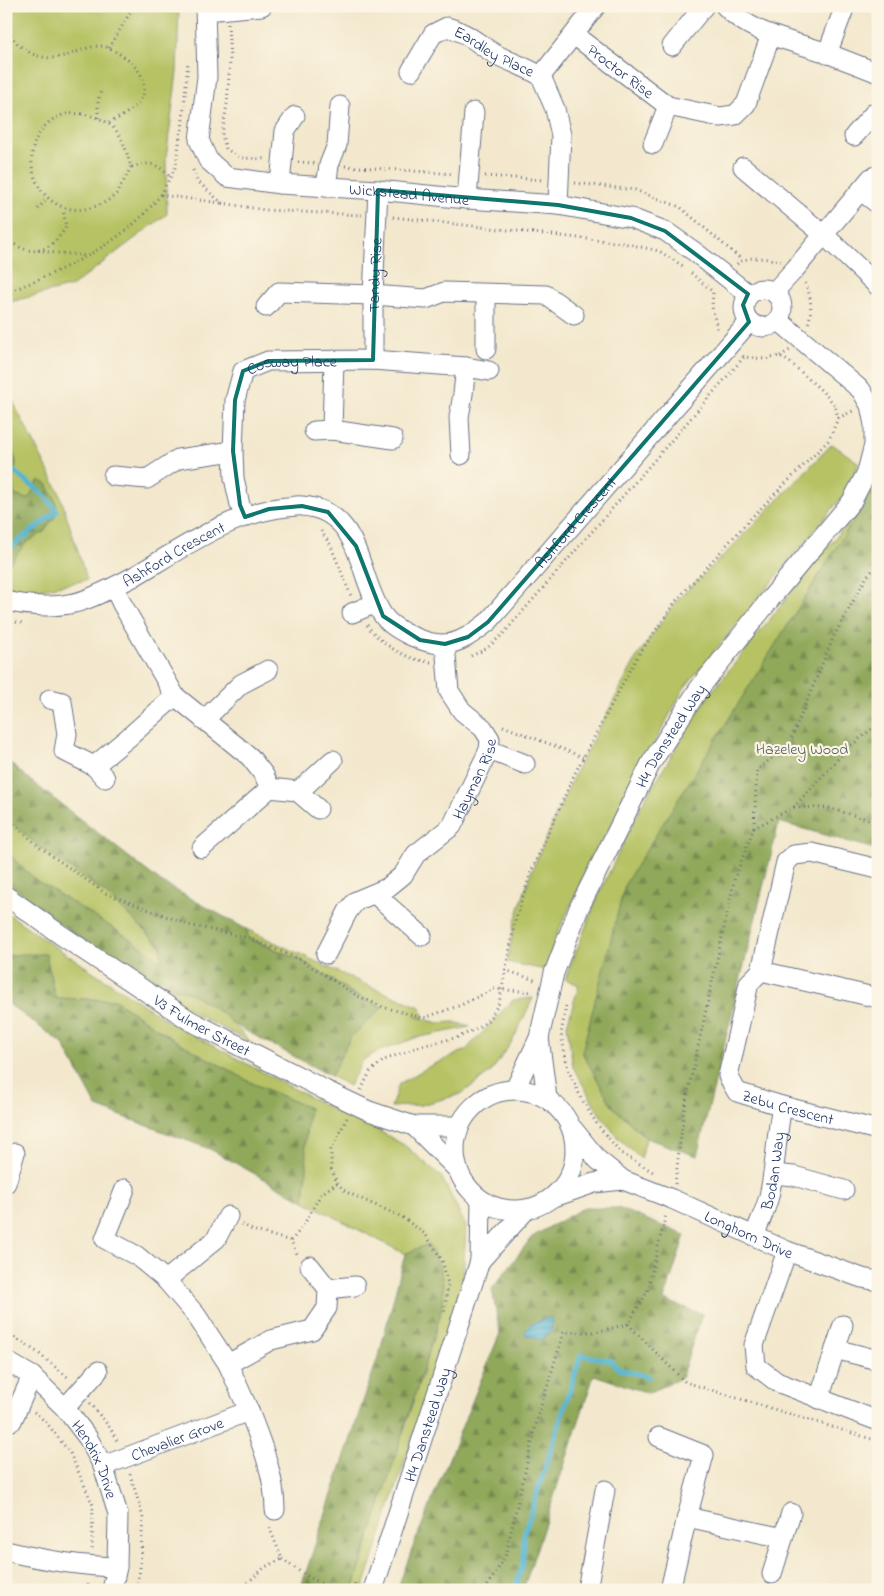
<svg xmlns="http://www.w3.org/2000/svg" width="884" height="1596" font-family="'Indie Flower',sans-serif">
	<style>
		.green { fill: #b6c264; stroke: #687861 }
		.forest { fill: url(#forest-firs); stroke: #566c5c }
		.water { fill: url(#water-rules); stroke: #377298 }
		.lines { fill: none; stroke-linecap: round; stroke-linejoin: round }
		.stream { stroke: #53b5d2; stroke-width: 5 }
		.minor-casing { stroke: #677085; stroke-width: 21 }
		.path { stroke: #677085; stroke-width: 3; stroke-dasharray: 1 4; stroke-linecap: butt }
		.minor { stroke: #fff; stroke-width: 19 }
		.minor-bridge-casing { stroke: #677085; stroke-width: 21; stroke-linecap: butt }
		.minor-bridge { stroke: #fff; stroke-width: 19 }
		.marked { fill: none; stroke: #0f766e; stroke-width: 4; stroke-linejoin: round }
		.labels { text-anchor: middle; stroke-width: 4.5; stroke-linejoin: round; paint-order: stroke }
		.street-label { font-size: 16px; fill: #1b2f5e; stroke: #fcf5e5 }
		.park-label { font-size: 16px; fill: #4a5b60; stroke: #fcf5e5 }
	</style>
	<defs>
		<pattern id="forest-firs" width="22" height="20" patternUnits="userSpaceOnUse" patternTransform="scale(1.25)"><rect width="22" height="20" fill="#90a85a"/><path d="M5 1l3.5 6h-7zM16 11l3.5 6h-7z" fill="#75894e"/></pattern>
		<pattern id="water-rules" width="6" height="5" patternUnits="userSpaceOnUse" patternTransform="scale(1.25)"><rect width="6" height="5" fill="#53b5d2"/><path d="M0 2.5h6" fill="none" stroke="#4494ae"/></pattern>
	</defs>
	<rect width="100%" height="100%" fill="#fcf5e5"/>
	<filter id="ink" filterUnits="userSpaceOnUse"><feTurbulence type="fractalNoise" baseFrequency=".02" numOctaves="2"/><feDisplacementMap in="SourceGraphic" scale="10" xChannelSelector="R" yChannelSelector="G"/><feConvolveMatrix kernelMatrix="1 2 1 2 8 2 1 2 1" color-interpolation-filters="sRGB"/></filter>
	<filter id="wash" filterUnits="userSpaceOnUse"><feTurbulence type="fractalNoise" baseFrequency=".0096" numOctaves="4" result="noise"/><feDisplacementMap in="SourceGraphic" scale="20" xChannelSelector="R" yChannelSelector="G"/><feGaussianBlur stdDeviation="1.12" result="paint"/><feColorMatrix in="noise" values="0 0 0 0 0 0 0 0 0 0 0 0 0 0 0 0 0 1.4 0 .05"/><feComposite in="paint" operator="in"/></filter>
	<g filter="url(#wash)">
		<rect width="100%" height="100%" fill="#f3e8cd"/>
		<path class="green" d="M 6,6 L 179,6 L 177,72 L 166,159 L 167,214 L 72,286 L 6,303 Z
			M 6,388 L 59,492 L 87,580 L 6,596 Z
			M 832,444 L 859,463 L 843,496 L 684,688 L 595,854 L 557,934 L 546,970 L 507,962 L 515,921 L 531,872 L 575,773 L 637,657 L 676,601 L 729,550 Z
			M 878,470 L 878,481 L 726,724 L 612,1106 L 646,1138 L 641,1159 L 618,1138 L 599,1113 L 573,1067 L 567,1025 L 579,985 L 565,979 L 598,896 L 642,804 L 706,699 L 848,522 Z
			M 6,818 L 41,848 L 105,893 L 161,946 L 162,962 L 132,940 L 36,880 L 6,852 Z
			M 6,880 L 79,937 L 151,980 L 193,994 L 223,1014 L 252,1043 L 197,1015 L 40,912 L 6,883 Z
			M 6,912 L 48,942 L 176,1026 L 328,1107 L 367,1124 L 404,1145 L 441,1176 L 466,1226 L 463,1282 L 363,1590 L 353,1590 L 440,1316 C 446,1282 444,1275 428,1244 L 405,1254 L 304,1201 L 307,1167 L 305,1143 L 309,1108 L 252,1083 L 171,1038 L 115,1000 L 55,998 L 22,954 L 6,956 Z
			M 246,929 L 362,983 L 420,1007 L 424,1018 L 414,1016 L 438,1023 L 454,1022 L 470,1027 L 415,1038 L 377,1052 L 363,1060 L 349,1086 L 331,1076 L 350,1038 L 383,1007 L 356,995 L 301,960 L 249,938 Z
			M 533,998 L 513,1040 L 491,1072 L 461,1094 L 421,1105 L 391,1107 L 399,1084 L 430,1066 L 466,1050 L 513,1000 Z"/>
		<path class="forest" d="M 6,431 L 16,462 L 13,481 L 14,495 L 28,499 L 39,480 L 47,484 L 54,497 L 58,512 L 44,532 L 26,543 L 6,568 Z
			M 878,481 L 878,850 L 779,822 L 697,1156 L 646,1138 L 612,1106 L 582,1052 L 625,884 Z
			M 6,759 L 31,781 L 161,882 L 246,929 L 249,939 L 301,960 L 355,995 L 383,1007 L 350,1038 L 331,1076 L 233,1024 L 223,1014 L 193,994 L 151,980 L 79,937 L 6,880 L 6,852 L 36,880 L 132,940 L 162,961 L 161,946 L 105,893 L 41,848 L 6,818 Z
			M 22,954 L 46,954 L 55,998 L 115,1000 L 171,1038 L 252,1083 L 309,1108 L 305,1143 L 307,1167 L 304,1201 L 210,1149 L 97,1107 L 63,1044 L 6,1002 L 6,956 Z
			M 583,1208 L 618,1208 L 685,1235 L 664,1300 L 702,1314 L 681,1378 L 648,1393 L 594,1375 L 523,1590 L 397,1590 L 413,1547 L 500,1333 L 492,1289 L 532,1237 Z
			M 428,1244 C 444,1274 446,1282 440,1316 L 353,1590 L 300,1590 L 380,1351 L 405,1254 Z"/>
		<path class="water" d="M 551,1317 L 552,1330 L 541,1340 L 524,1334 L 531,1324 Z"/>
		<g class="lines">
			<path class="stream" d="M 6,458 L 12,470 L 45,496 L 57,511 L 6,551
				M 515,1590 L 523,1561 L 524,1534 L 581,1355 L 609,1360 L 619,1369 L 649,1377"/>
		</g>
	</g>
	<g filter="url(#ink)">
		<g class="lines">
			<defs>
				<g id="minor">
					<path id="s1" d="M 205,6 L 207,77 L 199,140 L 208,160 L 227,177 L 280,184 L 378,190 L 467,199 L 558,205 L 631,218 L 665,231 L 695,252 L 748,294"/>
					<path d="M 725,6 C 750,34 793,41 827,53 C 844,60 861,66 878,73"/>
					<path d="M 206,11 L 262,6"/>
					<path id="s2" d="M 574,35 L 668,106 L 720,117 L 735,115 L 746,104 L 771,35"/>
					<path d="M 672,46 L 704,6"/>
					<path d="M 827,54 L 845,6"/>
					<path id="s3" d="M 411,71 L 433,34 L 447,27 C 467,32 478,44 495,54 C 510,62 526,67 541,76"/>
					<path d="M 854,136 L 875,112"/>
					<path d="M 653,144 L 668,106"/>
					<path d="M 743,167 L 824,235 L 878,286"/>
					<path d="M 280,184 L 285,131 L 295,116"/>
					<path d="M 326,187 L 329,165 L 337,145 L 340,106"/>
					<path d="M 861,191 L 878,204"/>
					<path d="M 467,199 L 474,112"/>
					<path d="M 558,205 L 561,135 L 555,109 L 541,76 L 596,6"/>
					<circle cx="763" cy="308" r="19"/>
					<path d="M 774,292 L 795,269 L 871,178 L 878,175"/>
					<path d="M 266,307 L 279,292 L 373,295 L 426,299 L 444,292 L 546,295 L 574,315"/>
					<path d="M 486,349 L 486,294"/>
					<path id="s4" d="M 373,360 L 373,295 L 378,190"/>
					<path d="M 332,430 L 334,360"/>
					<path d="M 314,431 L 332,430 L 393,439"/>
					<path d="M 461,455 L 459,417 L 463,394 L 466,367"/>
					<path d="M 113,476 L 147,479 L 178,459 L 233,451"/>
					<path id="s5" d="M 245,517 L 240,505 L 234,478 L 233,451 L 235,400 L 243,371 L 268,361 L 373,360 L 466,367 L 489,371"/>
					<path d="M 114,587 L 122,604 L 175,696 L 250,757 L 264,775 L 270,788 L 297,791 L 307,784 L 333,760"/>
					<path id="s6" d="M 6,601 C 28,606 52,608 74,603 C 91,600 117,585 133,577 C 179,550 232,512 287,507 C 292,507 297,505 302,506 C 362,510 357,576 382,614 C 392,630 426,645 445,644 C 462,643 476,631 488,622 L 749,322"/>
					<path d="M 352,613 L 376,603"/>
					<path d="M 50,699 L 62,702 L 67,734 L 64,751 L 94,766 L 105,778"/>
					<path d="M 204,720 L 241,684 L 268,670"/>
					<path d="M 489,750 L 525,764"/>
					<path d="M 94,766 L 129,737 L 175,696"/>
					<path d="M 297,791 L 318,809"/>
					<path d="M 202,848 L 270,788"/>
					<path d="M 375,894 L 422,936"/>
					<path id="s7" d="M 6,896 L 61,935 L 189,1020 L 325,1090"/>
					<path id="s8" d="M 326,954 L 348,911 L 356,901 L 387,888 L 403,875 L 416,854 L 452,826 L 489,750 L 490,739 L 483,728 L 462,711 L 449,691 L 445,644"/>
					<path d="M 761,971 L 786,862 L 794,855 L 812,853 L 878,869"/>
					<path id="s9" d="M 878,998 L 761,971 L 749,983 L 728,1076 L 737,1092 L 782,1106 L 878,1130"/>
					<path d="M 539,1038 L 547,1098"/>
					<path id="s10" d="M 515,1089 L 539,1038 L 554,973 L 579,908 L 651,763 L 698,690 L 771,598 L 852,501 L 867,472 L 874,445 L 874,425 L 870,405 L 861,390 L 778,320"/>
					<circle cx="515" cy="1150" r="60"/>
					<path d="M 369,1111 L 414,1126 L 459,1126"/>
					<path d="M 414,1126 L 458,1170"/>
					<path id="s11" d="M 573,1129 L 598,1160 L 623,1180 L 672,1199 L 787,1251 L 862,1278 L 878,1281"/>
					<path d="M 773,1174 L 794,1176 L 844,1190"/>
					<path d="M 6,1183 L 15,1153"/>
					<path d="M 125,1189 L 105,1239 L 137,1256 L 166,1280"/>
					<path d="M 554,1197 L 594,1183 L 623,1180"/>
					<path d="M 228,1216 L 216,1239 L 166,1280 L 196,1315 L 228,1364"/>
					<path id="s12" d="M 754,1236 C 759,1223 766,1209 769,1196 C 776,1166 776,1135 782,1106"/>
					<path d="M 787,1251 L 754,1345 L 756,1366 L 777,1382 L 878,1421"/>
					<path d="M 480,1261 L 527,1209"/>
					<path d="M 328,1289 L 355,1286"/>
					<path d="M 835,1349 L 878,1360"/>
					<path id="s13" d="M 6,1361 L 32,1376 L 65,1408 L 88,1438 L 103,1466 L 118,1514 L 117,1567 L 112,1590"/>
					<path d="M 819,1399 L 843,1325"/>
					<path d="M 65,1408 L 98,1371"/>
					<path d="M 249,1411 L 228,1364 L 271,1340 L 312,1330 L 327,1308 L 328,1289 L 310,1266"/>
					<path d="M 6,1419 L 12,1421 L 32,1376"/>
					<path d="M 659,1437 L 704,1455 L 687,1517 L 670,1590"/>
					<path id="s14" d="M 103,1466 L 249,1411 C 261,1442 275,1476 275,1510"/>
					<path d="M 687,1517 L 783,1538"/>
					<path d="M 6,1551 C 43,1560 79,1566 117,1567"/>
					<path d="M 772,1574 L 791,1513"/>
					<path id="s15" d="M 373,1590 L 480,1261 L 481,1200"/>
					<path d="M 587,1590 L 605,1490"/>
				</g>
			</defs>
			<use href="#minor" class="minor-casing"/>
			<path class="path" d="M 228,24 L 230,60 L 227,104 L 222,135 L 226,149 L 241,158 L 267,159
				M 6,26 C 10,36 19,47 29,52 C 63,71 88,36 111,49
				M 109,48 L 134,6
				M 98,118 L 98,101 L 101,91
				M 109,123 C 121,117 136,109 142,97 C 152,75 126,57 111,49 L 109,51
				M 182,130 L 188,62
				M 298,162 L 314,163
				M 345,166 L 454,174
				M 131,167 C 126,176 122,186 116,194 C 109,201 102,204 93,207 C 43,223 12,159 46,125 C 58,113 72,112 88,115 C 120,123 123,140 131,167 C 151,162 156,162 170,177
				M 193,170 L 197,181 L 222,203 L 265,210 L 362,215
				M 485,176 L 544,180
				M 575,183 L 635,190 L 680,207 L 742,260
				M 161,195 L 176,166 L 181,129
				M 38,209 L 47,198
				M 393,217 L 623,243 L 659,251 L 683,266
				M 6,240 C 13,244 21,248 28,250 C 45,254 58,240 66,227 L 63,209
				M 38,250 C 53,254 70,253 86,256
				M 737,264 C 749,254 767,259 781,261
				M 691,273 L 713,292 L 712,307 L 718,332
				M 805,283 C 812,297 812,310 808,325
				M 6,293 C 53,274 103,253 140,218 C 147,211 154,203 161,195 L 221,203
				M 780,356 L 790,350
				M 838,418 L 855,410
				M 321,531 L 330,544 L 351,596
				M 6,621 L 22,623
				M 367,625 C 382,645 406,660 431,662
				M 471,656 L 486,649 L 503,634 L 744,357
				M 503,726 L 583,757
				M 794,807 L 828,808 L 878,822
				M 6,818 L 41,848 L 105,893 L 189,925 L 249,938 L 301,960 L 356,995 L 383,1007 L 424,1018 L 461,1005 L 494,989 L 533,992
				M 754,827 L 757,770 L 789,744 L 834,636 L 867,576 L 878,565
				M 505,970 L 535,980
				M 566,1006 L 561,1034 L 568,1069 L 581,1098 L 597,1124 L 621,1153 L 655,1173
				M 361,1090 L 370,1072 L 384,1060 L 421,1046 L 459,1037 L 480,1027 L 490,1018 L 499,1003 L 515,921 L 531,872 L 575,773 L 637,657 L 676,601 L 750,519 L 829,440 L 838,418 L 835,405 L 822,391 L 791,363 L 780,356 L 765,359 L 744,357 L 742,355
				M 347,1118 L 331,1150 L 331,1169 L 337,1183 L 346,1192 L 402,1217 L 426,1235 L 442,1260 L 448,1284 L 444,1314
				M 675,1184 L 684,1111 L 735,877 L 754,828 L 794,807 L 848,748 L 878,724
				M 242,1224 L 252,1230 L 291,1241 L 298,1256
				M 291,1241 L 303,1226 L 321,1194 L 337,1183
				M 628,1324 L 685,1382 L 878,1441
				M 6,1332 L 37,1352 L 70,1379
				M 90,1403 L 111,1429 L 118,1443
				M 34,1412 L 46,1422 L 70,1453 L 93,1505 L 92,1549
				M 130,1474 L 143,1517 L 140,1569 L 136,1590
				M 282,1559 L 305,1575 L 334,1590
				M 87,1590 L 89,1581
				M 241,1590 L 243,1587 L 265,1567 L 282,1559 L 268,1524
				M 353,1590 L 356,1581
				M 485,1590 L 505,1557 L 538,1416 L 564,1332 L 596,1332 L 628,1324 L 647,1292 L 666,1214"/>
			<use href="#minor" class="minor"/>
			<defs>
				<path id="minor-bridge" d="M 325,1090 L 369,1111"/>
			</defs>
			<use href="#minor-bridge" class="minor-bridge-casing"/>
			<use href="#minor-bridge" class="minor-bridge"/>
		</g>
	</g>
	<path class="marked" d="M 378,190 L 558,205 L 631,218 L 665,231 L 748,294 L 743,305 L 749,322 L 488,622 L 468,637 L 445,644 L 420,640 L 383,616 L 356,546 L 328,512 L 302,506 L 269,509 L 245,517 L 240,505 L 233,451 L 235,400 L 243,371 L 268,361 L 373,360 Z"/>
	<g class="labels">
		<g class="street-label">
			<text dy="6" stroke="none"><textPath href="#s3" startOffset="112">Eardley Place</textPath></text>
			<text dy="6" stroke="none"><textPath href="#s2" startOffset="59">Proctor Rise</textPath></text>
			<text dy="6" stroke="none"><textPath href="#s1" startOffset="365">Wickstead Avenue</textPath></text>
			<text dy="6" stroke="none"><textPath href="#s4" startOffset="85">Tandy Rise</textPath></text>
			<text dy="6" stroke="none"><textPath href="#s5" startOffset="199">Cosway Place</textPath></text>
			<text dy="6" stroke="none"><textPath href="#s6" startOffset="716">Ashford Crescent</textPath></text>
			<text dy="6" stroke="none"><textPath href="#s6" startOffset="180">Ashford Crescent</textPath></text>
			<text dy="6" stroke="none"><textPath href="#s10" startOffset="388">H4 Dansteed Way</textPath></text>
			<text dy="6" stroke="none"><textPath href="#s8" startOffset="238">Hayman Rise</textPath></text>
			<text dy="6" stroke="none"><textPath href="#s7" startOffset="235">V3 Fulmer Street</textPath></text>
			<text dy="6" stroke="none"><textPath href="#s9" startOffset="304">Zebu Crescent</textPath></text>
			<text dy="6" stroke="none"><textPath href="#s12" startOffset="68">Bodan Way</textPath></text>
			<text dy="6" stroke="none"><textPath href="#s11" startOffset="209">Longhorn Drive</textPath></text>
			<text dy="6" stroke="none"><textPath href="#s15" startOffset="174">H4 Dansteed Way</textPath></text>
			<text dy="6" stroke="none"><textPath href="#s14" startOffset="79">Chevalier Grove</textPath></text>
			<text dy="6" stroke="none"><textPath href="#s13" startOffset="136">Hendrix Drive</textPath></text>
		</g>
		<g class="park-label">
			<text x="802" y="754">Hazeley Wood</text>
		</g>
	</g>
	<rect width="884" height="1596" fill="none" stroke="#fcf5e5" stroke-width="25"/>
</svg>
